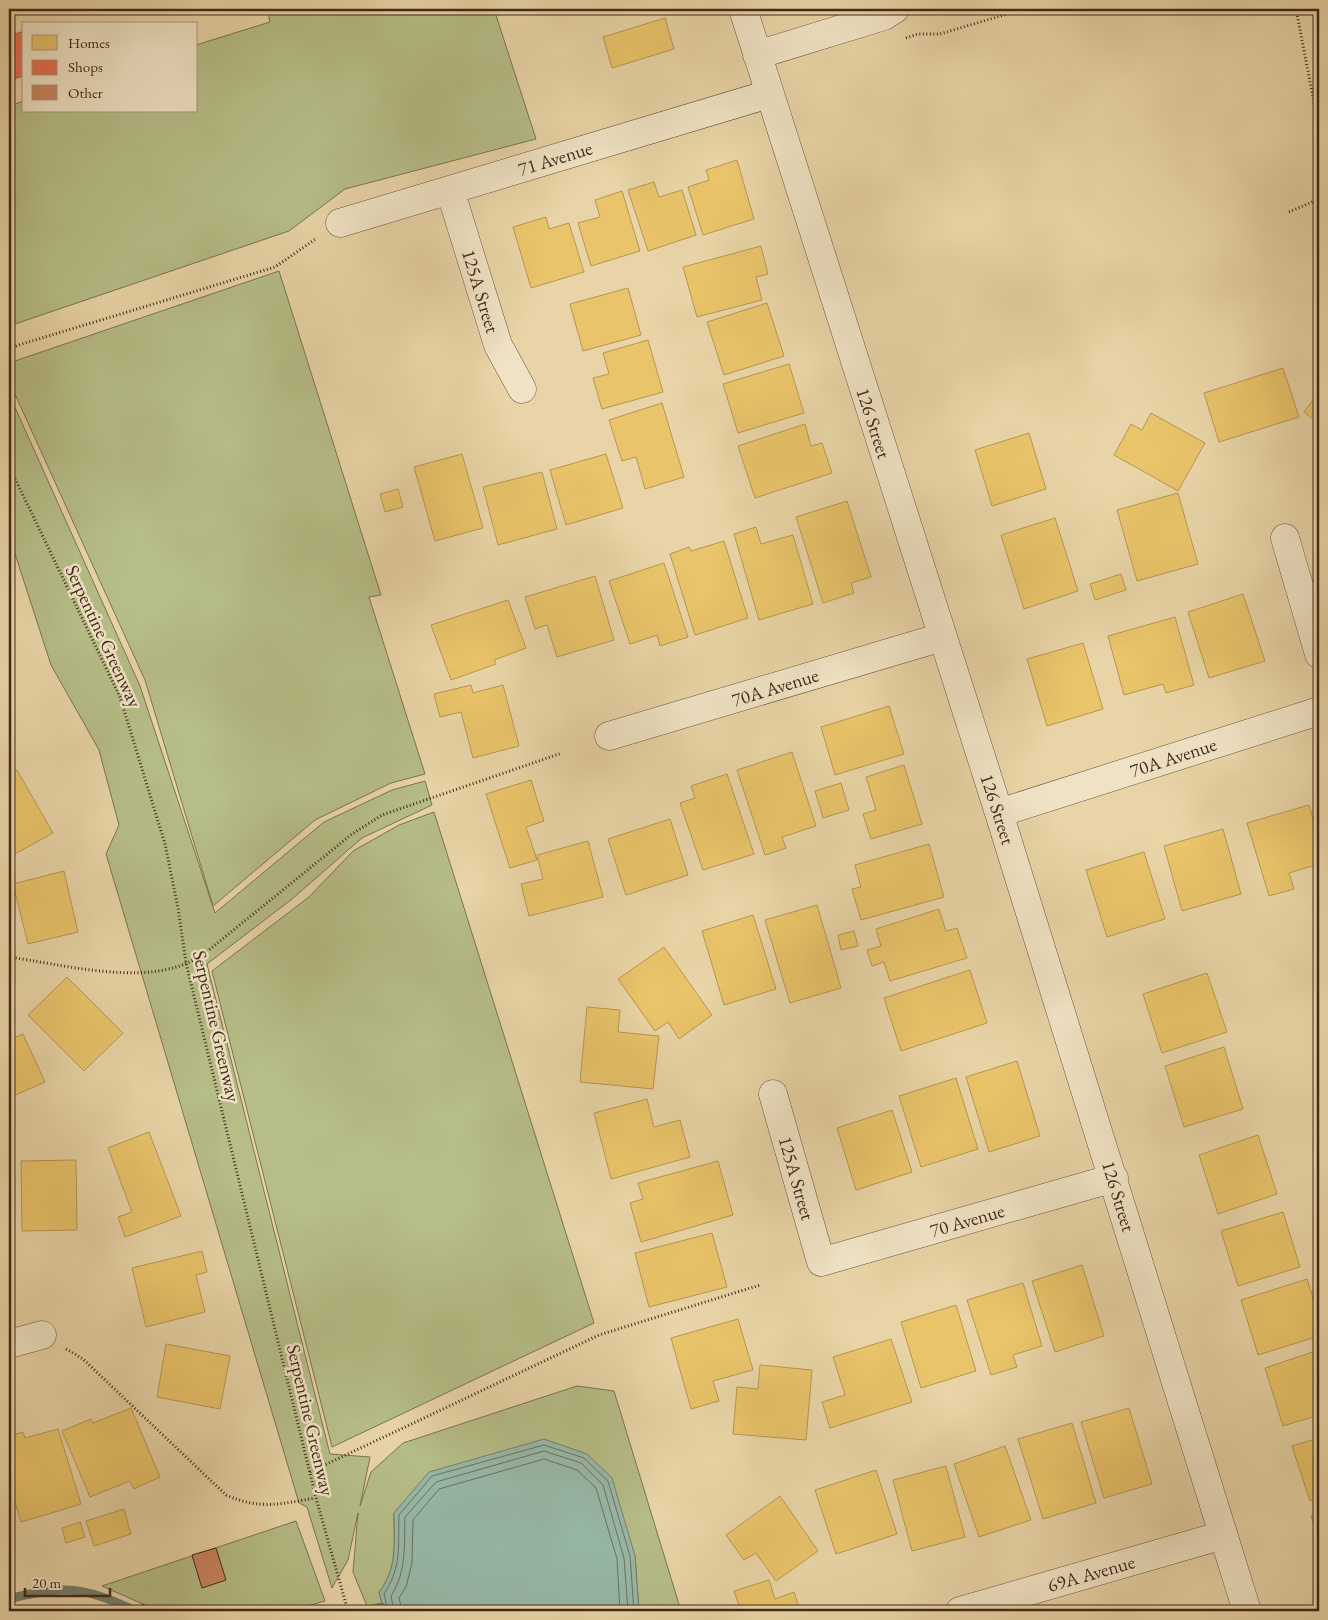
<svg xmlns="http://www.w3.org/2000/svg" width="1328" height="1620" font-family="'EB Garamond',serif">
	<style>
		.green { fill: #b6bd87; stroke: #7c7351 }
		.water { fill: #97b8a7; stroke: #757f6f }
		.homes { fill: #e9c46a; stroke: #b79652 }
		.shops { fill: #e76f51; stroke: #b65a41 }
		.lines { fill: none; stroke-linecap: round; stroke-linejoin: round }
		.shore { stroke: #6d7061; stroke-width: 1 }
		.stream { stroke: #757f6f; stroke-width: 9 }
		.building { fill: #c98560; stroke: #43291b }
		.minor-casing { stroke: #6c543e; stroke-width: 29 }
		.path { stroke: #43291b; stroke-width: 3; stroke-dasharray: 1 2.5; stroke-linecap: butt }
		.minor { stroke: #f0e3c5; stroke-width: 28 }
		.labels { text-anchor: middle; stroke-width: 5; stroke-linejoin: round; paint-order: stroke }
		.street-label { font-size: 19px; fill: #43291b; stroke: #f0e3c5 }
	</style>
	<rect width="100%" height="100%" fill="#e8d4a6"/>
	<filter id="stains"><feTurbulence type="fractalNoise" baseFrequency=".004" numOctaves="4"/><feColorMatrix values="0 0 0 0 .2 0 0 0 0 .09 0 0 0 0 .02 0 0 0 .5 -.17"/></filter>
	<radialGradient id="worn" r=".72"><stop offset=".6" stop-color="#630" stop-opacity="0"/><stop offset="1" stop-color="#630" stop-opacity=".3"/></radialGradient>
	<path class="green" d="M 267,9 L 494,9 L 536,139 L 345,189 L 289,231 L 9,326 L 9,106 L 24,101 L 24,111 L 196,111 L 196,45 L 270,22 Z
		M 279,271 L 381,595 L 369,597 L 425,774 L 391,783 L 315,820 L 213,906 L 145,680 L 9,381 L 9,363 Z
		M 9,394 L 140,686 L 215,913 L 324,822 L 392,790 L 425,781 L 432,805 L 362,838 L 292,899 L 207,964 L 330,1454 L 370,1457 L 360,1506 L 371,1472 L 403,1443 L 577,1386 L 614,1391 L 681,1611 L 639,1611 L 635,1556 L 394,1513 C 394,1541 398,1569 379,1592 L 384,1611 L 369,1611 L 353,1572 L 358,1513 L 348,1560 L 332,1588 L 307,1507 L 299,1503 L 106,854 L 119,825 L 99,750 L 51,665 L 9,535 Z
		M 434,812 L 594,1323 L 332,1447 L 212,971 L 309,897 L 353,851 L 399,825 Z
		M 296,1521 L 325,1601 L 289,1611 L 166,1611 L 145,1605 L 102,1586 Z"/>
	<path class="water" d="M 544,1439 L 587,1454 L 612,1478 L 635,1556 L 639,1611 L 384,1611 L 379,1592 C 398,1569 394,1541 394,1513 L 429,1472 Z"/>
	<path class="homes" d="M 665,18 L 674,49 L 612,68 L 603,37 Z
		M 737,160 L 754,219 L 703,235 L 688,187 L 709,180 L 706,170 Z
		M 654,182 L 659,197 L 682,190 L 696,235 L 648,251 L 628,190 Z
		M 622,191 L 640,251 L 591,266 L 578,223 L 600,217 L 595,200 Z
		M 546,217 L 549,229 L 569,223 L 584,272 L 531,288 L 513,227 Z
		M 761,246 L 768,274 L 756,277 L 762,300 L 697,317 L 683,267 Z
		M 628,288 L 641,335 L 583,351 L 570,304 Z
		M 767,303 L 784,356 L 724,375 L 707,322 Z
		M 648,340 L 663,392 L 602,409 L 593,378 L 609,374 L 603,353 Z
		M 789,364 L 804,413 L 738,433 L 723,384 Z
		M 1283,368 L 1299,417 L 1219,442 L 1204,393 Z
		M 1319,392 L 1319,424 L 1304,412 Z
		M 662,403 L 684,477 L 645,489 L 636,457 L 622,461 L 609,420 Z
		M 1151,413 L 1205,443 L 1178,491 L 1114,455 L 1131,424 L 1142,430 Z
		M 805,424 L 811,446 L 822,443 L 832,473 L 755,498 L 738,446 Z
		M 1029,433 L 1046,489 L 992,506 L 975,450 Z
		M 462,454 L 483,528 L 435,541 L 414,467 Z
		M 606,454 L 623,508 L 566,525 L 550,470 Z
		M 542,472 L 557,529 L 498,545 L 483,487 Z
		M 398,489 L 403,507 L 385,512 L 380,494 Z
		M 1178,493 L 1198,564 L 1137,581 L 1117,510 Z
		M 847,501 L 871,577 L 851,583 L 854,593 L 823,603 L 796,517 Z
		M 1055,518 L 1078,591 L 1024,609 L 1001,535 Z
		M 756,527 L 761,544 L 793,535 L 813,604 L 759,620 L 734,534 Z
		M 724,541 L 748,618 L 695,635 L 670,554 L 689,547 L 691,551 Z
		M 664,563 L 688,637 L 660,646 L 657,635 L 630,644 L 609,581 Z
		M 1121,574 L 1126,590 L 1095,600 L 1090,584 Z
		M 595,576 L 614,640 L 557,657 L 547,625 L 535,629 L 525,597 Z
		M 1243,594 L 1265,661 L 1209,678 L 1188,612 Z
		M 508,600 L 526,648 L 494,660 L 496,664 L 451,680 L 431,625 Z
		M 1175,617 L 1194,685 L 1166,693 L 1163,684 L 1124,695 L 1108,636 Z
		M 1083,643 L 1103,709 L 1047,726 L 1027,659 Z
		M 471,685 L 473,693 L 503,685 L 519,746 L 473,758 L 461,712 L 440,717 L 434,694 Z
		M 889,706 L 904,754 L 835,775 L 821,727 Z
		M 792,752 L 816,826 L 782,837 L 786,848 L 765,855 L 737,770 Z
		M 904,765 L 922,824 L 871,839 L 863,814 L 876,810 L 866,777 Z
		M 17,770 L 53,833 L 13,855 L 9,848 L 9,774 Z
		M 727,774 L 754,854 L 703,870 L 680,803 L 695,798 L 691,786 Z
		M 531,780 L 544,821 L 526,827 L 537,860 L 510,868 L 486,794 Z
		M 841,783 L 849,810 L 823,818 L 815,791 Z
		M 1309,805 L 1319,839 L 1319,864 L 1289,873 L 1294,889 L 1269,896 L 1247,823 Z
		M 670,819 L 688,875 L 626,895 L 608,839 Z
		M 1223,829 L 1241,894 L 1182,911 L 1164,846 Z
		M 588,841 L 603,897 L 529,916 L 521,884 L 543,879 L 537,855 Z
		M 929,844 L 944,897 L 861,920 L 852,889 L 861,887 L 855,865 Z
		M 1144,852 L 1165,919 L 1107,937 L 1086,870 Z
		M 64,871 L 78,932 L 28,944 L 13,884 Z
		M 817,905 L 841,988 L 790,1003 L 765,920 Z
		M 939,909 L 946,931 L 957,928 L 967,958 L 890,981 L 884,962 L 872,966 L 867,950 L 881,946 L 876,929 Z
		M 753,915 L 776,989 L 724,1005 L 702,931 Z
		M 854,931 L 858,946 L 841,950 L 838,935 Z
		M 664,947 L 712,1015 L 679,1039 L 668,1022 L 655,1031 L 618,979 Z
		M 970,970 L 987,1023 L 901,1051 L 884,998 Z
		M 1207,973 L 1227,1032 L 1162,1053 L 1143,994 Z
		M 67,977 L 123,1033 L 84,1071 L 28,1015 Z
		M 587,1007 L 620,1010 L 618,1032 L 659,1036 L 653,1089 L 580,1082 Z
		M 23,1034 L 45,1082 L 9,1098 L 9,1040 Z
		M 1224,1047 L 1243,1109 L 1184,1127 L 1165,1066 Z
		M 1017,1061 L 1040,1136 L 989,1152 L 966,1077 Z
		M 956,1078 L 978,1149 L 921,1167 L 899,1096 Z
		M 647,1099 L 654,1127 L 680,1120 L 690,1157 L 611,1179 L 594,1113 Z
		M 892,1110 L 912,1172 L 856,1190 L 837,1128 Z
		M 149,1132 L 181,1216 L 125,1237 L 118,1217 L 132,1212 L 108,1148 Z
		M 1258,1135 L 1277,1194 L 1218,1214 L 1199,1155 Z
		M 76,1160 L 77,1230 L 22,1231 L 21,1161 Z
		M 718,1161 L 733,1215 L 641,1242 L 630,1203 L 643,1199 L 638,1183 Z
		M 1283,1212 L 1300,1267 L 1238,1286 L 1221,1231 Z
		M 712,1233 L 727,1287 L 649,1307 L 635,1253 Z
		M 202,1251 L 207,1272 L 196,1275 L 205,1312 L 146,1327 L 132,1268 Z
		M 1082,1265 L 1104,1336 L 1055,1352 L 1032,1281 Z
		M 1307,1279 L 1319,1317 L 1319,1336 L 1258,1355 L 1241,1300 Z
		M 1023,1283 L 1042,1346 L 1013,1355 L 1017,1367 L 991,1375 L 967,1300 Z
		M 956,1305 L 976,1371 L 921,1388 L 901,1322 Z
		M 738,1319 L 753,1370 L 713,1381 L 719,1401 L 691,1409 L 671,1338 Z
		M 891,1339 L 912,1402 L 830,1428 L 822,1402 L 845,1395 L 833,1357 Z
		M 166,1344 L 230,1356 L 220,1409 L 157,1397 Z
		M 1319,1350 L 1319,1415 L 1283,1426 L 1265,1368 Z
		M 760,1365 L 812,1370 L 806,1440 L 733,1434 L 737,1387 L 758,1389 Z
		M 131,1408 L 160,1477 L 134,1489 L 130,1481 L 90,1497 L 62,1431 L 91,1419 L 93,1423 Z
		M 1129,1408 L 1152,1484 L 1104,1498 L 1081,1422 Z
		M 1072,1423 L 1096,1503 L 1043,1519 L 1018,1439 Z
		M 58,1429 L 81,1504 L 21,1522 L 9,1482 L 9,1436 L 23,1432 L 25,1438 Z
		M 1319,1438 L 1319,1498 L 1310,1501 L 1292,1446 Z
		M 1005,1446 L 1031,1520 L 979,1537 L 954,1464 Z
		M 946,1466 L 965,1537 L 912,1551 L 893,1480 Z
		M 876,1470 L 897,1534 L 836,1554 L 815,1490 Z
		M 780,1496 L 818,1551 L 776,1581 L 756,1553 L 744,1560 L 726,1535 Z
		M 124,1509 L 131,1534 L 94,1546 L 86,1521 Z
		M 1319,1513 L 1319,1540 L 1311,1516 Z
		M 80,1522 L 85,1537 L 66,1543 L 62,1528 Z
		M 769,1580 L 775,1599 L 794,1592 L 800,1611 L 741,1611 L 734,1591 Z"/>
	<path class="shops" d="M 24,31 L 24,76 L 9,80 L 9,36 Z"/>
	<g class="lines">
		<path class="shore" d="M 388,1611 L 384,1594 C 402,1567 398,1545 399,1515 L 432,1476 L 544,1445 L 584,1458 L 608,1481 L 630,1556 L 634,1611
			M 394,1611 L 391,1596 C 407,1571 404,1545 405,1517 L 436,1482 L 544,1451 L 581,1463 L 603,1485 L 624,1558 L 628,1611
			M 402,1611 L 399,1598 L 406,1587 L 412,1563 L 413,1520 L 439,1489 L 544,1459 L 577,1470 L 596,1488 L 617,1559 L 620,1611"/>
		<path class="stream" d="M 9,1599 C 62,1585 85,1586 135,1611
			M 366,1611 L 381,1607"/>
	</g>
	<path class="building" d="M 216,1548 L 226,1580 L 202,1588 L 192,1555 Z"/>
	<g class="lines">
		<defs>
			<path id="minor" d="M 743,9 L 999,813 L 1247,1611
				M 757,55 L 884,16 L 895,9
				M 450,190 L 498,345 L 522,389
				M 340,223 L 769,94
				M 1285,538 L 1319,654
				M 609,736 L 942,637
				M 999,813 L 1319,711
				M 773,1094 L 821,1262 L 1114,1178
				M 9,1344 L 42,1335
				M 960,1611 L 1223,1535"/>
		</defs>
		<use href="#minor" class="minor-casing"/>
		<path class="path" d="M 1296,9 L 1319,128
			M 906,38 L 918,34 L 940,34 L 1024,9
			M 1289,212 L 1319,199
			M 9,348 L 275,267 L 317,238
			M 9,466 L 120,697 L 165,844 L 178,908 L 186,963 L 316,1498 L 348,1611
			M 9,957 C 60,964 138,985 187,963 C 195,960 202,954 210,949 L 352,834 L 382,815 L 562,753
			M 66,1349 L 83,1359 L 226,1495 C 259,1510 281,1504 315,1498
			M 310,1472 L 599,1335 L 760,1285
			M 139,1611 L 144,1604"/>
		<use href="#minor" class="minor"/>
	</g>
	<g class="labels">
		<g class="street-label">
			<text transform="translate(555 158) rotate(-17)" y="7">71 Avenue</text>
			<text transform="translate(481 291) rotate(73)" y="7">125A Street</text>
			<text transform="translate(874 423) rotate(72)" y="7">126 Street</text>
			<text transform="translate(104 636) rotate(65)" y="7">Serpentine Greenway</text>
			<text transform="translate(775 687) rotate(-17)" y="7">70A Avenue</text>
			<text transform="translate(1173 757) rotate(-18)" y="7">70A Avenue</text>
			<text transform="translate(998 809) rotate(72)" y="7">126 Street</text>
			<text transform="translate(217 1026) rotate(77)" y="7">Serpentine Greenway</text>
			<text transform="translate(797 1178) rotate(74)" y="7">125A Street</text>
			<text transform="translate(1119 1196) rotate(73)" y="7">126 Street</text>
			<text transform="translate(967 1220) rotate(-16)" y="7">70 Avenue</text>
			<text transform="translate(311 1420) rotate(77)" y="7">Serpentine Greenway</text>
			<text transform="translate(1091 1573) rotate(-16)" y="7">69A Avenue</text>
		</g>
	</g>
	<rect width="1328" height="1620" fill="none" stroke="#e8d4a6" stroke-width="30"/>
	<rect x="10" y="10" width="1308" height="1600" fill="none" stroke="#43291b" stroke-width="2.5"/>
	<rect x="15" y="15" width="1298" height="1590" fill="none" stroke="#43291b"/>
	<rect x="22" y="22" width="175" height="90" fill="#f0e3c5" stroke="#ab9981"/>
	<rect x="32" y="35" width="25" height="15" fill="#e9c46a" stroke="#ab9981"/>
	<text x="68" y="48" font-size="15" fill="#43291b">Homes</text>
	<rect x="32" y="60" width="25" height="15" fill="#e76f51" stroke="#ab9981"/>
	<text x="68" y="72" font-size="15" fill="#43291b">Shops</text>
	<rect x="32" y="85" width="25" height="15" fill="#c98560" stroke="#ab9981"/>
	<text x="68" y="98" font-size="15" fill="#43291b">Other</text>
	<path d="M25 1588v8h85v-8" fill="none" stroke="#43291b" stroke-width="2.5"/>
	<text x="32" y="1588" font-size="15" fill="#43291b" stroke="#f0e3c5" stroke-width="4" paint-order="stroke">20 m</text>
	<rect width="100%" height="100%" filter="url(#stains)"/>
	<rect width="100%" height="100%" fill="url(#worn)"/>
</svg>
